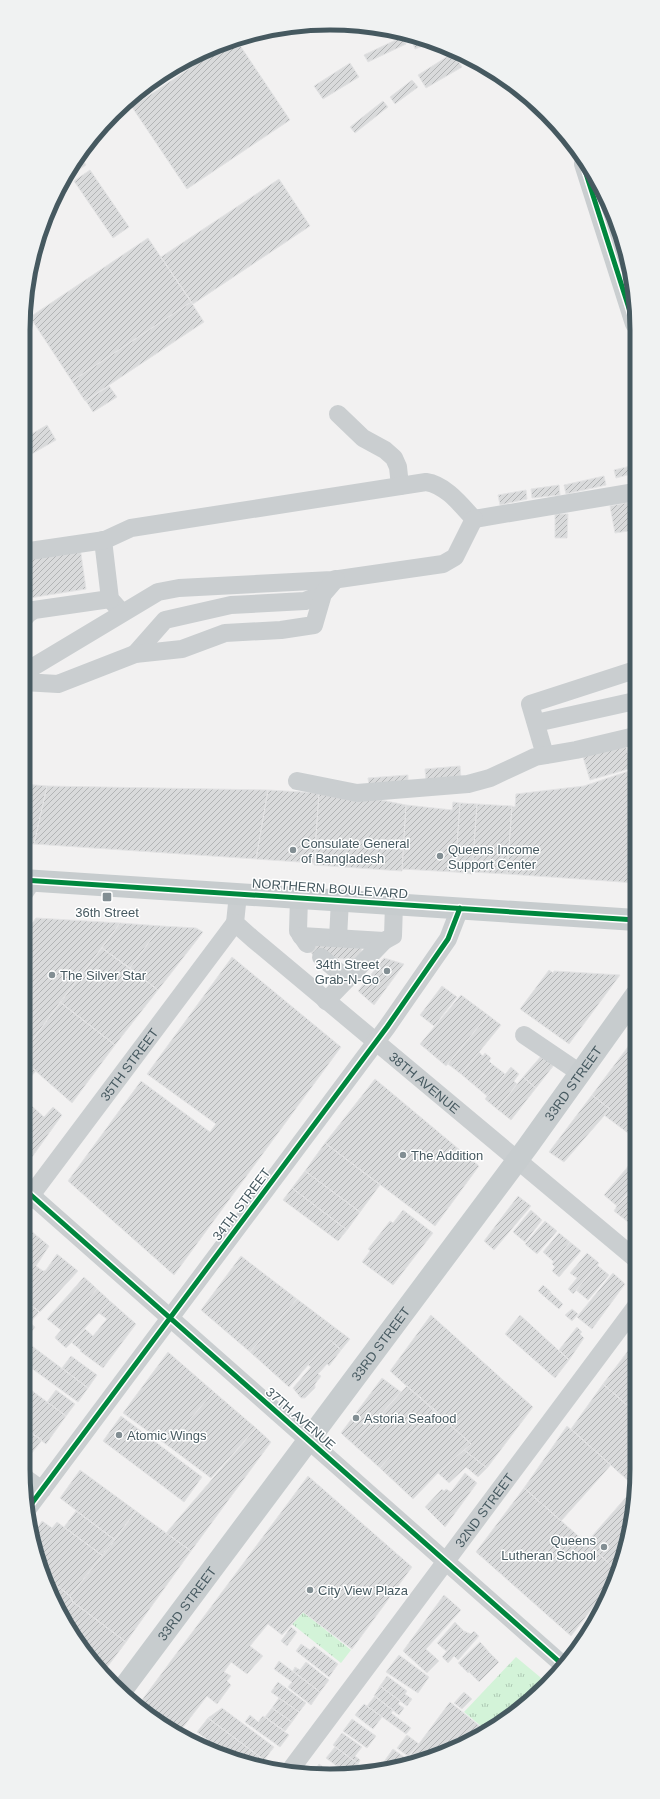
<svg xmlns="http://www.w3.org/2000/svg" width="660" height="1799" font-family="Arial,sans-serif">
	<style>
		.grass { fill: url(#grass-tufts) }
		.building { fill: url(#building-hatch); stroke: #e3e3e4 }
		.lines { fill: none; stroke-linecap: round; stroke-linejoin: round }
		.minor { stroke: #caced0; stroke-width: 18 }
		.major { stroke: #c7ccce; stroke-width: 22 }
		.cycleway-casing { stroke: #fff; stroke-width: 8 }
		.cycleway { stroke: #00873e; stroke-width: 5 }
		.poi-dot { fill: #828e93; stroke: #fff; stroke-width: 1.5 }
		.labels { text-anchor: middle; stroke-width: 3; stroke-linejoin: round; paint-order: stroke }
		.poi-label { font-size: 13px; fill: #465960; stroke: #fff; text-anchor: start }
		.street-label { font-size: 13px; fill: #465960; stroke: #fff }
		.rim { fill: none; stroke: #465960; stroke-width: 5 }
	</style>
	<defs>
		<pattern id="grass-tufts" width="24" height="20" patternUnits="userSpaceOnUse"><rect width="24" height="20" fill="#d3f3d8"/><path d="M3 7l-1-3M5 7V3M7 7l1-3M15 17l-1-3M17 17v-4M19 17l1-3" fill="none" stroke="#adc8b3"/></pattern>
		<pattern id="building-hatch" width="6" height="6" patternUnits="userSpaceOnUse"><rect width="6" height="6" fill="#d9dadb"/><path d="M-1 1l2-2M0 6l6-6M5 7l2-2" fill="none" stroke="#b2b4b5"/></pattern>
	</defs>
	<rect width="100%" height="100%" fill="#f2f1f1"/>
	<path class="grass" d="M 303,1612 L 351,1650 L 341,1663 L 292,1624 Z
		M 516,1657 L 546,1682 L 500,1724 L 487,1731 L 464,1712 Z"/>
	<path class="building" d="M 402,37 L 406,44 L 368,62 L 364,55 Z
		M 235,38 L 290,120 L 187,189 L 132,107 L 217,50 L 215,47 Z
		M 420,38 L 431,43 L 415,49 L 412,41 Z
		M 453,53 L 462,67 L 426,88 L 418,75 Z
		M 350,63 L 359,77 L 323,99 L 314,86 Z
		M 412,80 L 418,87 L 395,104 L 390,97 Z
		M 383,101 L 388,107 L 355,133 L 350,127 Z
		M 79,154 L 86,165 L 71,175 L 69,172 Z
		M 90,170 L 129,227 L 113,238 L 74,181 Z
		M 279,179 L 310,226 L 193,304 L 161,257 Z
		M 148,238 L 191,302 L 72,381 L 30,317 Z
		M 191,302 L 204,322 L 85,401 L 72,381 Z
		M 109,386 L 117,397 L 93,412 L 86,401 Z
		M 23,411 L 28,419 L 23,421 Z
		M 47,425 L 56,440 L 23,459 L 23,439 Z
		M 635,465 L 635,473 L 616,478 L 614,470 Z
		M 604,476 L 606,485 L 566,494 L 564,485 Z
		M 559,485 L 560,495 L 532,498 L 531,489 Z
		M 526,490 L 527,499 L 500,505 L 498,495 Z
		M 635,501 L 635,530 L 615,533 L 610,506 Z
		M 555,514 L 568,514 L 567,538 L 555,538 Z
		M 80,547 L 86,589 L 23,599 L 23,555 Z
		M 625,744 L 632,768 L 590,780 L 583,757 Z
		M 460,766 L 461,779 L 426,781 L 425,769 Z
		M 635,769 L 636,883 L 507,874 L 512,806 L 515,807 L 516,794 L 584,786 Z
		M 408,775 L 408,782 L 369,785 L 368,778 Z
		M 23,784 L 47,786 L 34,844 L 23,843 Z
		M 47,786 L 268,790 L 256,859 L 34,844 Z
		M 268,790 L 319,793 L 314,863 L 256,859 Z
		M 319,793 L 361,796 L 406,805 L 402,871 L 314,865 Z
		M 453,802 L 460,803 L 455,872 L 402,869 L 406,805 L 452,810 Z
		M 460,803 L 477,804 L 472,874 L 455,872 Z
		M 477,804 L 512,806 L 507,874 L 472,872 Z
		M 36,918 L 120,923 L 23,1053 L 23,935 Z
		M 120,923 L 161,926 L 130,968 L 102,948 Z
		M 161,926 L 196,928 L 203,932 L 158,990 L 130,968 Z
		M 310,941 L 362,946 L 360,960 L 316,957 L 309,951 Z
		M 102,948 L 158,990 L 115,1045 L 60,1002 Z
		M 232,957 L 341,1047 L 174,1275 L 68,1181 L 141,1081 L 210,1132 L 216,1124 L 147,1074 Z
		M 384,958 L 404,964 L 374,1005 L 358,991 Z
		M 549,970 L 553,973 L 554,971 L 620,975 L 569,1044 L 520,1009 Z
		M 442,986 L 457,997 L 434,1026 L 420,1015 Z
		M 461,995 L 488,1015 L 446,1066 L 420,1044 Z
		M 60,1002 L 115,1045 L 72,1103 L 23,1060 L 23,1053 Z
		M 488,1015 L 501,1025 L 461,1074 L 448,1064 Z
		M 633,1040 L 636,1042 L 636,1139 L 604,1115 L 610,1109 L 592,1095 Z
		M 479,1052 L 483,1056 L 485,1053 L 491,1058 L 489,1061 L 492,1064 L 474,1085 L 461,1074 Z
		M 542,1055 L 554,1065 L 536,1088 L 523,1077 Z
		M 23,1060 L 36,1071 L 23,1085 Z
		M 492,1064 L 505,1074 L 487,1096 L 474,1085 Z
		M 511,1067 L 519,1074 L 514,1081 L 517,1084 L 497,1109 L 485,1099 Z
		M 523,1077 L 536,1088 L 511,1120 L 497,1109 Z
		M 375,1079 L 479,1166 L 435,1226 L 325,1143 Z
		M 592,1095 L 610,1109 L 564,1162 L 549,1152 Z
		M 23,1098 L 44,1117 L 53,1107 L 62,1115 L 32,1157 L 23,1149 Z
		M 325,1143 L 380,1185 L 360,1212 L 305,1171 Z
		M 636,1157 L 636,1170 L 627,1181 L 633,1186 L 617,1206 L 604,1195 Z
		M 305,1171 L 360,1212 L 347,1230 L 292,1188 Z
		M 636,1186 L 636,1212 L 628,1222 L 614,1211 L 617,1206 Z
		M 292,1188 L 347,1230 L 338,1241 L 283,1200 Z
		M 518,1196 L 531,1206 L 494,1250 L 484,1241 Z
		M 403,1210 L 433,1233 L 393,1285 L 362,1262 L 370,1251 L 368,1249 L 390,1221 L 393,1223 Z
		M 531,1210 L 542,1220 L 525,1242 L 513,1232 Z
		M 636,1216 L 636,1233 L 628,1226 Z
		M 545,1221 L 557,1231 L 537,1254 L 525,1244 Z
		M 30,1230 L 49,1246 L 36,1266 L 43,1271 L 46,1270 L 57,1254 L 78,1271 L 40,1312 L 25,1301 L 32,1292 L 23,1285 L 23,1239 Z
		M 559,1233 L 570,1242 L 554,1262 L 543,1252 Z
		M 570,1242 L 581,1251 L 559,1277 L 552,1271 L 555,1267 L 552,1264 Z
		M 587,1253 L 599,1263 L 573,1294 L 568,1289 L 577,1278 L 570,1273 Z
		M 241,1256 L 297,1299 L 250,1352 L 201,1310 Z
		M 597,1265 L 609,1275 L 588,1300 L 576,1290 Z
		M 613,1273 L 625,1284 L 592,1329 L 577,1317 Z
		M 84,1277 L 97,1289 L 61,1330 L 47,1319 Z
		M 543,1285 L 551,1292 L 546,1298 L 538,1291 Z
		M 97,1289 L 110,1301 L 66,1348 L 55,1338 L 56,1336 Z
		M 550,1292 L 563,1304 L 559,1309 L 546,1298 Z
		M 297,1299 L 350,1339 L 341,1350 L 330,1340 L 289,1387 L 250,1352 Z
		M 110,1301 L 136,1324 L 103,1368 L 80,1351 L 81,1350 L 72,1343 L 85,1329 L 93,1336 L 107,1319 L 99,1313 Z
		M 29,1304 L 39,1312 L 30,1323 L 35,1327 L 23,1343 L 23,1310 Z
		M 572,1309 L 578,1314 L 572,1321 L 565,1315 Z
		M 431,1315 L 533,1407 L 487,1468 L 464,1450 L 471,1444 L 390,1371 Z
		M 520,1315 L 569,1360 L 555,1378 L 505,1334 Z
		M 577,1327 L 582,1332 L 580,1334 L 584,1338 L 569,1360 L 559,1350 Z
		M 637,1339 L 637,1394 L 627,1405 L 603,1384 Z
		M 330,1340 L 341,1350 L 329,1366 L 327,1364 L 318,1374 L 321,1376 L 315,1384 L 315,1388 L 305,1398 L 301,1398 L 293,1388 L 311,1367 L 308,1365 Z
		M 32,1346 L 88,1388 L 78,1402 L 23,1362 L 23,1358 Z
		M 168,1352 L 214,1392 L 167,1445 L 123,1413 Z
		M 71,1356 L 97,1375 L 88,1388 L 62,1368 Z
		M 23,1362 L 33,1368 L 23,1381 Z
		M 382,1378 L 401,1392 L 353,1444 L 341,1433 Z
		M 23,1384 L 66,1416 L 46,1444 L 23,1427 Z
		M 603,1384 L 627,1405 L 637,1394 L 637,1469 L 635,1487 L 571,1429 Z
		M 407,1386 L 434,1409 L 380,1468 L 353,1444 Z
		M 56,1390 L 75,1404 L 66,1416 L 47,1402 Z
		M 214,1392 L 256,1428 L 211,1478 L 167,1445 Z
		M 434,1409 L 471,1444 L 438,1473 L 413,1499 L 380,1468 Z
		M 121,1416 L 202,1477 L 184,1502 L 103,1441 Z
		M 567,1426 L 611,1465 L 561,1521 L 524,1488 Z
		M 23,1427 L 42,1440 L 31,1454 L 23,1448 Z
		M 256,1428 L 271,1442 L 191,1551 L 166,1533 Z
		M 23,1448 L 31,1454 L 23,1466 Z
		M 464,1450 L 487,1468 L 478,1477 L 466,1467 L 449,1483 L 438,1473 Z
		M 80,1470 L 136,1511 L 115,1540 L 60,1498 Z
		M 465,1473 L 477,1483 L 445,1527 L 425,1507 L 442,1489 L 444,1491 L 446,1489 L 451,1492 Z
		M 308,1476 L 412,1567 L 352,1649 L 303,1612 L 282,1635 L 268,1624 L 250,1646 L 263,1656 L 247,1674 L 231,1662 L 224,1672 L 231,1676 L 227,1681 L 231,1685 L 217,1704 L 207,1696 L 177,1735 L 139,1704 Z
		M 635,1487 L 626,1549 L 618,1571 L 586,1543 Z
		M 524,1488 L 618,1571 L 616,1577 L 571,1636 L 476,1552 Z
		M 76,1511 L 115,1540 L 103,1556 L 64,1527 Z
		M 136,1511 L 191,1551 L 126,1642 L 73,1602 L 70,1596 Z
		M 42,1521 L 52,1528 L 57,1522 L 103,1556 L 70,1596 L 42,1574 L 39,1568 L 34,1533 Z
		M 42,1574 L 70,1596 L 73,1602 L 62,1617 Z
		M 444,1595 L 461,1610 L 426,1649 L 439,1661 L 427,1673 L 403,1651 Z
		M 73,1602 L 126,1642 L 102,1674 L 62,1617 Z
		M 455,1622 L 464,1631 L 446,1651 L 437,1643 Z
		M 291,1627 L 297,1632 L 287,1646 L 281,1641 Z
		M 464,1631 L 471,1634 L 474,1631 L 479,1636 L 458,1660 L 454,1656 L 448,1663 L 442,1657 Z
		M 480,1642 L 489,1652 L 468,1673 L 458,1663 Z
		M 301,1644 L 310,1650 L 314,1646 L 338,1664 L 329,1677 L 296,1651 Z
		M 489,1652 L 499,1662 L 479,1682 L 469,1672 Z
		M 399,1655 L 429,1677 L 418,1693 L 386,1672 Z
		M 279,1661 L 320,1692 L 311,1705 L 288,1687 L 292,1682 L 274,1669 Z
		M 306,1662 L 329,1680 L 320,1692 L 293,1671 L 295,1667 L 300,1670 Z
		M 387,1676 L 407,1691 L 405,1694 L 412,1699 L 407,1706 L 380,1686 Z
		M 278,1682 L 306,1703 L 299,1712 L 271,1692 Z
		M 380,1686 L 400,1701 L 398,1704 L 404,1708 L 399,1715 L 374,1696 Z
		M 464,1692 L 472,1699 L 462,1709 L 454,1703 Z
		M 375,1696 L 393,1710 L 391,1713 L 411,1728 L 406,1734 L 367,1706 Z
		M 279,1698 L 299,1712 L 292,1722 L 272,1708 Z
		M 450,1702 L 487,1732 L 448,1753 L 412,1763 L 407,1760 Z
		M 364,1704 L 382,1717 L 373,1729 L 355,1715 Z
		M 222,1708 L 274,1747 L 264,1760 L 208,1718 Z
		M 272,1708 L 292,1722 L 285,1731 L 265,1717 Z
		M 250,1715 L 258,1722 L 263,1716 L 289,1735 L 280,1747 L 245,1722 Z
		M 208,1718 L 264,1760 L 259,1766 L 236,1761 L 197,1732 Z
		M 352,1719 L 376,1736 L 367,1748 L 343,1731 Z
		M 342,1733 L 362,1747 L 355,1756 L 360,1760 L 358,1764 L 333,1745 Z
		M 407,1735 L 419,1744 L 408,1756 L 397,1748 Z
		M 335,1747 L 359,1764 L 354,1771 L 345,1772 L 326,1758 Z
		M 393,1749 L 412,1763 L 390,1770 L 378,1770 Z
		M 223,1751 L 236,1761 L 220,1755 Z
		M 319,1764 L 330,1772 L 313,1773 Z"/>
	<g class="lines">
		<g class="minor">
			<path d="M 583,164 L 634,324"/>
			<path d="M 338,414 L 363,438 L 385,450 L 394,458 L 398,467 L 400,486"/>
			<path d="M 474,519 L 635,492"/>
			<path d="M 103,540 L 110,599 L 118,608"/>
			<path d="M 23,552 L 105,540 L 131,528 L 426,482 C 446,485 461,505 474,519"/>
			<path d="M 23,620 L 28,614 L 34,610 L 110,599"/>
			<path d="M 135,654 L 165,620 L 231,605 L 305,601 L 323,594"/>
			<path d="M 23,673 L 158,592 L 179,588 L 332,580 L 443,564 L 455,557 L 474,519"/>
			<path d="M 23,682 L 58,684 L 135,654 L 182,649 L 225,633 L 281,630 L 314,625 L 323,594 L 336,579"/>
			<path d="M 536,723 L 635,701"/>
			<path d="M 545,755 L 530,704 L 635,670"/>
			<path d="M 297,781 L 357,793 L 468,784 L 490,778 L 535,757 L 576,750 L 635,736"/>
			<path id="s1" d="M 238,894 L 235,923 L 253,939 L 637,1260"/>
			<path d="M 23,895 L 33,880"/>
			<path d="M 299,898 L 298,931 L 307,944"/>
			<path d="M 301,936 L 384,941"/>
			<path d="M 338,938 L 340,900"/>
			<path d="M 321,957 L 347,979"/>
			<path d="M 326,1001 L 384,941 L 393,936 L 394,904"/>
			<path d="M 524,1035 L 580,1073"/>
			<path d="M 23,1188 L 563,1665"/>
			<path id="s2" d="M 23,1206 L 235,923"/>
			<path d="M 24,1477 L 42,1490"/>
			<path d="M 29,1507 L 387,1027 L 448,939 L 460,908"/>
			<path id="s3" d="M 288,1773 L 637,1305"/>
		</g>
		<g class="major">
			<path d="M 23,880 L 636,920"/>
			<path id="s4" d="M 122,1690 L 528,1146 L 636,995"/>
		</g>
		<defs>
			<path id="cycleway" d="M 583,164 L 634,324
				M 23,880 L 636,920
				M 23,1188 L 563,1665
				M 29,1507 L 387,1027 L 448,939 L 460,908"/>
		</defs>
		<use href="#cycleway" class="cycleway-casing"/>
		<use href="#cycleway" class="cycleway"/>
	</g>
	<g class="poi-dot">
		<circle cx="293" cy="850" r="4"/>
		<circle cx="440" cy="856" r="4"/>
		<rect x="102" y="892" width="10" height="10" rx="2"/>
		<circle cx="387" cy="971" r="4"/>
		<circle cx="52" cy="975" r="4"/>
		<circle cx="403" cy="1155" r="4"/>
		<circle cx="356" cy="1418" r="4"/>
		<circle cx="119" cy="1435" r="4"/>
		<circle cx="604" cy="1547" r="4"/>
		<circle cx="310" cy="1590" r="4"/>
	</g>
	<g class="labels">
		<g class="poi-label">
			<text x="301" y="848">Consulate General<tspan x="301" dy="15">of Bangladesh</tspan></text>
			<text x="448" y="854">Queens Income<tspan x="448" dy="15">Support Center</tspan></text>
			<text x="107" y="917" text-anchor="middle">36th Street</text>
			<text x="379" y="969" text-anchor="end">34th Street<tspan x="379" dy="15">Grab-N-Go</tspan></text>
			<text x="60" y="980">The Silver Star</text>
			<text x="411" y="1160">The Addition</text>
			<text x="364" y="1423">Astoria Seafood</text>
			<text x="127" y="1440">Atomic Wings</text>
			<text x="596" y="1545" text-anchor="end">Queens<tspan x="596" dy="15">Lutheran School</tspan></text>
			<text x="318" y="1595">City View Plaza</text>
		</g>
		<g class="street-label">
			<text transform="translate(330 888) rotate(4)" y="5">NORTHERN BOULEVARD</text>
			<text dy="5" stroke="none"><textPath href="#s2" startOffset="177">35TH STREET</textPath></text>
			<text dy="5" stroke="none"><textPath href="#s1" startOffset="277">38TH AVENUE</textPath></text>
			<text dy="5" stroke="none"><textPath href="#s4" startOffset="756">33RD STREET</textPath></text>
			<text transform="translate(241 1204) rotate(-53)" y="5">34TH STREET</text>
			<text dy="5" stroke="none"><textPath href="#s4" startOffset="432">33RD STREET</textPath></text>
			<text transform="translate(301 1418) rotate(41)" y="5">37TH AVENUE</text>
			<text dy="5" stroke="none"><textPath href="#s3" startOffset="328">32ND STREET</textPath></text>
			<text dy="5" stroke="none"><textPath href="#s4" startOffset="108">33RD STREET</textPath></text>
		</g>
	</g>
	<path d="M0 0H660V1799H0ZM330 30H330A300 300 0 0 1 630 330V1469A300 300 0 0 1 330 1769H330A300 300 0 0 1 30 1469V330A300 300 0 0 1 330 30Z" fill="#f0f2f2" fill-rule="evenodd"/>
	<path class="rim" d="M330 30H330A300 300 0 0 1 630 330V1469A300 300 0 0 1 330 1769H330A300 300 0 0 1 30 1469V330A300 300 0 0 1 330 30Z"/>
</svg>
